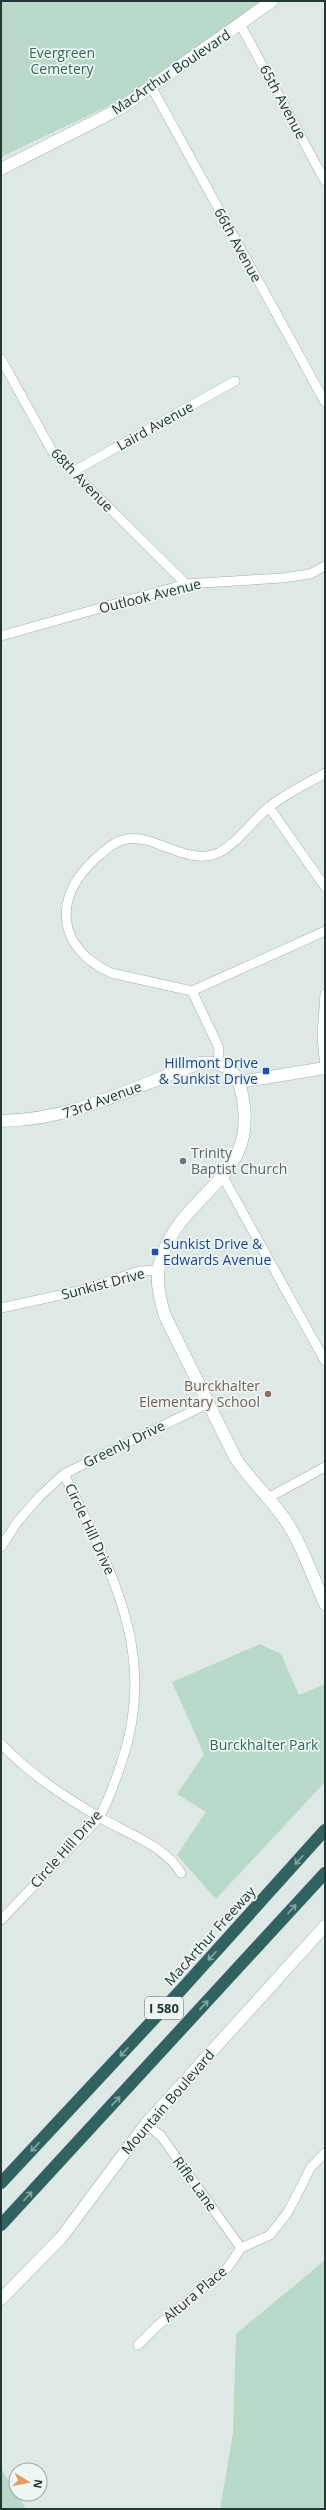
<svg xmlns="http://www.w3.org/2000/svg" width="326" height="2510" font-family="'Open Sans',sans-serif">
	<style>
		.green { fill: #b8d9c8 }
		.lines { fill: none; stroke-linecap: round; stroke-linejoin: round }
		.minor-casing { stroke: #a2b0ae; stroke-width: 10 }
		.tertiary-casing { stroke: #a2b0ae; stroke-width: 13 }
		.secondary-casing { stroke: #9eb4b0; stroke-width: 13 }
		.motorway-casing { stroke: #bcc3c3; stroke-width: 13 }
		.minor { stroke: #fff; stroke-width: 9 }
		.tertiary { stroke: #fff; stroke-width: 12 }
		.secondary { stroke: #fff; stroke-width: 12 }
		.motorway { stroke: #2f6261; stroke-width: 12 }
		.oneway { stroke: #85a5a3 }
		.transit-dot { fill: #1a4fb4; stroke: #eef6f4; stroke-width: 1.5 }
		.worship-dot { fill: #6b7280; stroke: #eef6f4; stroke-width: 1.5 }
		.education-dot { fill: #8d6e63; stroke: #eef6f4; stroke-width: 1.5 }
		.labels { text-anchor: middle; stroke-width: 3.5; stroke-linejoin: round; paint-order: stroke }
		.shield { fill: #eef6f4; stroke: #5e716f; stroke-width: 1 }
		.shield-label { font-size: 13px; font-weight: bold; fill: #213836 }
		.park-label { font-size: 14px; fill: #2e6b52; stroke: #eef6f4 }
		.street-label { font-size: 14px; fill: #213836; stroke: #eef6f4 }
		.transit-label { font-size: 14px; fill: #164399; stroke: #eef6f4; text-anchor: end }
		.worship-label { font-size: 14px; fill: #5b616d; stroke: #eef6f4; text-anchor: start }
		.education-label { font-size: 14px; fill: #785e54; stroke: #eef6f4; text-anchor: end }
	</style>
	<rect width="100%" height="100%" fill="#dee9e6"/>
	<path class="green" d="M 1,1 L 260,1 L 144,89 L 1,157 Z
		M 260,1644 L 281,1654 L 299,1695 L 325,1684 L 325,1782 L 216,1899 L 177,1855 L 206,1812 L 177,1794 L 204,1754 L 172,1682 Z
		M 325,2260 L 325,2509 L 220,2509 L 233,2433 L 236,2334 Z
		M 1,2468 L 26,2509 L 1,2509 Z"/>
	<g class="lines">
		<defs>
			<path id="minor" d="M 240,24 L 325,181
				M 152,88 L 325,402
				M 1,359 L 52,451 L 186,584
				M 74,471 L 235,381
				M 1,636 L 186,584 L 282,578 L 310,574 L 325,566
				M 269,807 L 325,887
				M 192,991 L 325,931
				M 325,994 L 322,1035 L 325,1069
				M 218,1064 L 219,1048 L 192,991 L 111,973 C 57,948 52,898 95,859 C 104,851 114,841 127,839 C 155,834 185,865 216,854 C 236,845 251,822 268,808 C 284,794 307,784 325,773
				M 223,1177 L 325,1361
				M 1,1308 L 79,1291 L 140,1271 L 158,1270
				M 268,1498 L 325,1467
				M 1,1547 L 18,1521 L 40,1496 L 64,1474 L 207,1404
				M 1,1744 C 30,1774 63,1796 99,1817 C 126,1833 164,1845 181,1873
				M 1,1920 C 24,1896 47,1872 70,1848 C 79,1838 91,1828 99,1817 C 109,1801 116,1779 122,1761 C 159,1652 110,1570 64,1474
				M 146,2124 L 161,2136 L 241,2248
				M 138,2345 L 156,2327 L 228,2267 L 241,2248 L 270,2235 L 288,2212 L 311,2167 L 325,2153"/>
			<path id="tertiary" d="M 239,1082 L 325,1068"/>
			<path id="secondary" d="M 1,169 L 121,108 L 272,1
				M 1,1121 C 77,1119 130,1088 200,1063 C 218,1061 235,1067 240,1086 C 265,1178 186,1187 162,1256 C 154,1276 159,1296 165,1316 L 236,1459 C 250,1480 269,1497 284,1518 C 302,1544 312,1576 325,1604
				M 1,2299 L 61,2238 L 146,2124 L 325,1926"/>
			<path id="motorway" d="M 1,2183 L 181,1990 L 325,1830
				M 1,2225 L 325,1873"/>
		</defs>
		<use href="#minor" class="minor-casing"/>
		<use href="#tertiary" class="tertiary-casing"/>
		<use href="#secondary" class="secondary-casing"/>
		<use href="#motorway" class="motorway-casing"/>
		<use href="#minor" class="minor"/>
		<use href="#tertiary" class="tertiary"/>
		<use href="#secondary" class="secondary"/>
		<use href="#motorway" class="motorway"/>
	</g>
	<defs><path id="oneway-shaft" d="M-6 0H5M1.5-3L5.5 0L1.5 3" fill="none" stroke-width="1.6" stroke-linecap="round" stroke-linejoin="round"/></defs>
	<g class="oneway">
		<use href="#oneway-shaft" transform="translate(299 1860) rotate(132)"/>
		<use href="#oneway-shaft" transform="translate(292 1909) rotate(-48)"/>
		<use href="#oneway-shaft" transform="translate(212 1956) rotate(133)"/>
		<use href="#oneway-shaft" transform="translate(204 2005) rotate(-47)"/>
		<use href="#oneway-shaft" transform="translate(124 2052) rotate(133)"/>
		<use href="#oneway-shaft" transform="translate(116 2101) rotate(-47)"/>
		<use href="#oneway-shaft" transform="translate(35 2147) rotate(133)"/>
		<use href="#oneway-shaft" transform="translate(28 2196) rotate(-47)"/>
	</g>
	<g class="transit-dot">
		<rect x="262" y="1067" width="8" height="8" rx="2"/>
		<rect x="151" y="1248" width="8" height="8" rx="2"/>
	</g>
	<circle class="worship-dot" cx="183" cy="1161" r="4"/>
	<circle class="education-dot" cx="268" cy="1394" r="4"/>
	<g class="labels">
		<rect class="shield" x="145" y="1997" width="38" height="22" rx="3"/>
		<g class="shield-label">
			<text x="164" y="2013">I 580</text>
		</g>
		<g class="park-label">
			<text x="62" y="58">Evergreen<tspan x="62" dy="16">Cemetery</tspan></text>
			<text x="264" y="1750">Burckhalter Park</text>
		</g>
		<g class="street-label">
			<text transform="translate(171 72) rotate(-34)" y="5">MacArthur Boulevard</text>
			<text transform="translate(283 102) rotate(62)" y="5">65th Avenue</text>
			<text transform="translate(238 245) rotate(61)" y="5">66th Avenue</text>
			<text transform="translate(155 426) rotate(-29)" y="5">Laird Avenue</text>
			<text transform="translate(82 480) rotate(46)" y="5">68th Avenue</text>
			<text transform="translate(150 596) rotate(-14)" y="5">Outlook Avenue</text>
			<text transform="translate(102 1100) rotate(-20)" y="5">73rd Avenue</text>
			<text transform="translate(103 1284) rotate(-15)" y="5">Sunkist Drive</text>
			<text transform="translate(124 1444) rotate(-26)" y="5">Greenly Drive</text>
			<text transform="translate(90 1529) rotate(65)" y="5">Circle Hill Drive</text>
			<text transform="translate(66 1849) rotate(-48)" y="5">Circle Hill Drive</text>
			<text transform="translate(210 1936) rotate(-48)" y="5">MacArthur Freeway</text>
			<text transform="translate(168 2102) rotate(-49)" y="5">Mountain Boulevard</text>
			<text transform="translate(195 2184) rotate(54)" y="5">Rifle Lane</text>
			<text transform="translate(195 2294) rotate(-40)" y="5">Altura Place</text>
		</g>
		<g class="transit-label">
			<text x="258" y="1068">Hillmont Drive<tspan x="258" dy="16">&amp; Sunkist Drive</tspan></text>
			<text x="163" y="1249" text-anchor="start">Sunkist Drive &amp;<tspan x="163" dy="16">Edwards Avenue</tspan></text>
		</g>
		<g class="worship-label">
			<text x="191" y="1158">Trinity<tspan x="191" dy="16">Baptist Church</tspan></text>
		</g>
		<g class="education-label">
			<text x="260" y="1391">Burckhalter<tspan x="260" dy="16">Elementary School</tspan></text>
		</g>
	</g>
	<rect width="326" height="2510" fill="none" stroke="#213836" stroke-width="4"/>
	<g transform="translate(28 2482) rotate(100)"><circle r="19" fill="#eef6f4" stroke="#9caaa8"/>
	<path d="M0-3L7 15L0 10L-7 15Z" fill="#e99b5d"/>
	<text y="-6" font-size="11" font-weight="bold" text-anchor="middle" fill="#213836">N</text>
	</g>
</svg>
